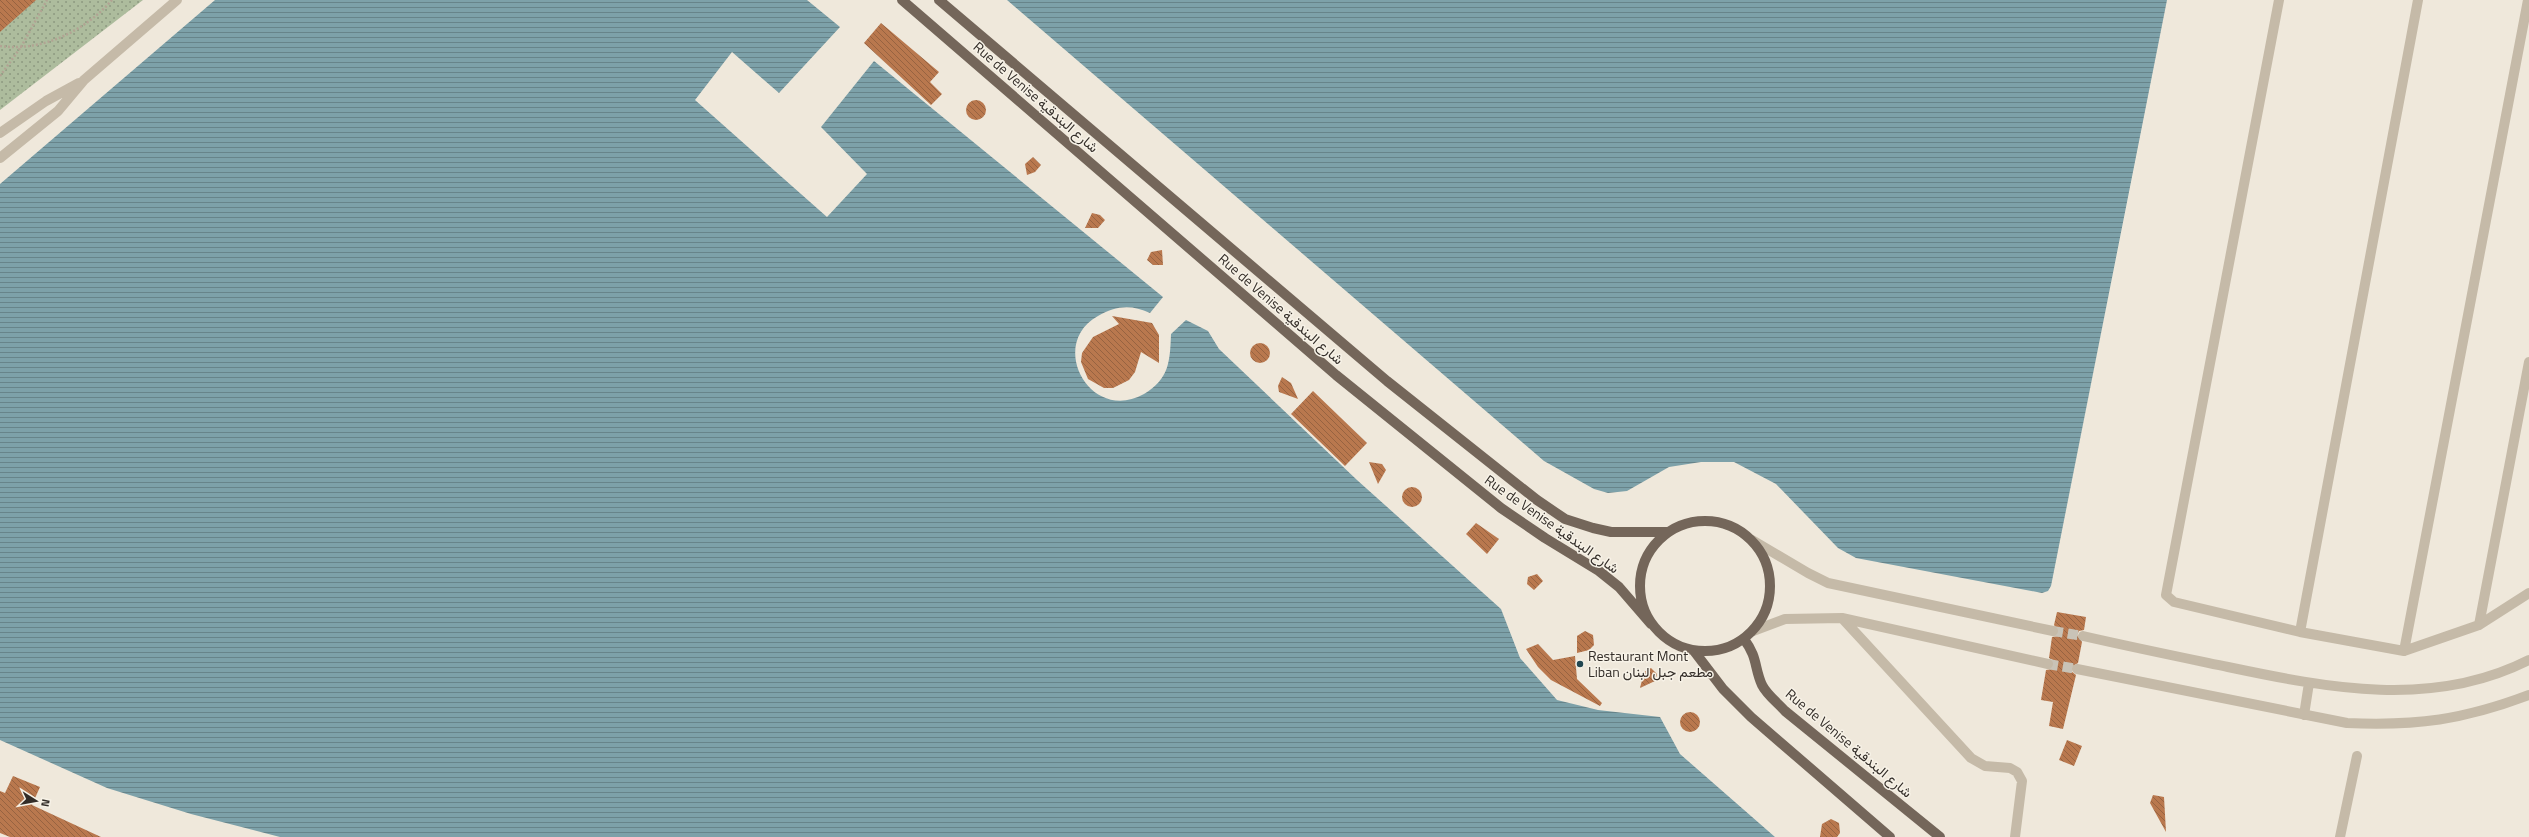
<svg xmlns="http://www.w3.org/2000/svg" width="2529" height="837" font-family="'Titillium Web',Vazirmatn,sans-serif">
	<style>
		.park { fill: url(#park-dots) }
		.water { fill: url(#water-rules) }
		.building { fill: url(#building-back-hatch) }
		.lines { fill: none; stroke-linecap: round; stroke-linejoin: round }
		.minor-tunnel { stroke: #c9c3b7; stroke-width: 10; stroke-dasharray: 10 5; stroke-linecap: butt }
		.path { stroke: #b1a493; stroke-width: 2.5; stroke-dasharray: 2 2; stroke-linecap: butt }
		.minor { stroke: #c5baa8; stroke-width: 10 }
		.major { stroke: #74665a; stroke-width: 10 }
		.poi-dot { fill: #214650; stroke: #f7f2e7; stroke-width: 1.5 }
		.labels { text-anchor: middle; stroke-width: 3; stroke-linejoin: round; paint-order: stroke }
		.street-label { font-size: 14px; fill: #332d28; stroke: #f7f2e7 }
		.poi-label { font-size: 14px; fill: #332d28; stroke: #f7f2e7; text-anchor: start }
	</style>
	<defs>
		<pattern id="park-dots" width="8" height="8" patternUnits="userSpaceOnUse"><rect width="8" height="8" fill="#adbc9d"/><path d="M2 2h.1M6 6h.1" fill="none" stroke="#8d9980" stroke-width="1.8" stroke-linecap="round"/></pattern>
		<pattern id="water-rules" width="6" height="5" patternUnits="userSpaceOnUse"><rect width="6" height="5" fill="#7da1a9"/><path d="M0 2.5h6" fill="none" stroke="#67848a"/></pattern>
		<pattern id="building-back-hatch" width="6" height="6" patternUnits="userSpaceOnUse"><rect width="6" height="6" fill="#b9784e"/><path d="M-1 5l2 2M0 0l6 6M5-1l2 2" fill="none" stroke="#976341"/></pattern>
	</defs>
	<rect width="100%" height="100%" fill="#efe8db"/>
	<path class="park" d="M 0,0 L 143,0 L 0,110 Z"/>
	<path class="water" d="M 215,0 L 807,0 L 840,27 L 779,93 L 732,52 L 695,100 L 827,217 L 867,174 L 821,127 L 874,61 L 1163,297 L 1150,313 C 1131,304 1115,306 1098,316 C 1047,344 1090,424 1144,394 C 1169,379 1170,362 1171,334 L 1186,320 L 1208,331 L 1219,349 L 1357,480 L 1501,609 L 1520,658 L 1557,700 L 1598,710 L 1660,717 L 1680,754 L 1775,837 L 280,837 L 191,814 L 107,788 L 0,740 L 0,184 Z
		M 1007,0 L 2167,0 L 2051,586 L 2048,591 L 2042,593 L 1856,558 L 1838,548 L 1776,484 L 1734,462 L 1701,462 L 1669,467 L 1627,491 L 1608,493 L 1594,489 L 1544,461 Z"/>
	<path class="building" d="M 0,0 L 36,0 L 0,32 Z
		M 881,23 L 939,72 L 930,82 L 942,94 L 931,105 L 864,43 Z
		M966 110a10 10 0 1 1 20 0a10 10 0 1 1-20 0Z
		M 1033,157 L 1041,165 L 1035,172 L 1027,175 L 1025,164 Z
		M 1092,213 L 1100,215 L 1105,220 L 1098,228 L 1085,228 Z
		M 1162,250 L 1163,265 L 1153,265 L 1147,260 L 1151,252 Z
		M 1112,316 L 1152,323 L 1159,335 L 1159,363 L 1141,352 L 1135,372 L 1129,380 L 1113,388 L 1104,388 L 1088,379 L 1081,362 L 1082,353 L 1093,337 L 1119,324 Z
		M1250 353a10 10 0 1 1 20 0a10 10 0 1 1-20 0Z
		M 1282,377 L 1291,383 L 1298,399 L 1279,392 L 1278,386 Z
		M 1313,391 L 1367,443 L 1345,466 L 1291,414 Z
		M 1369,462 L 1382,464 L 1386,470 L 1378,484 Z
		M1402 497a10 10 0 1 1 20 0a10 10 0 1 1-20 0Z
		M 1476,523 L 1499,539 L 1487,554 L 1466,534 Z
		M 1537,574 L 1543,581 L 1534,590 L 1527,584 L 1528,577 Z
		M 2057,612 L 2086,617 L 2084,630 L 2079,631 L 2077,635 L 2082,642 L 2078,663 L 2071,667 L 2071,671 L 2076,675 L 2063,729 L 2049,726 L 2053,702 L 2041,700 L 2046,670 L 2052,669 L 2054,665 L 2053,660 L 2049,658 L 2052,637 L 2058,636 L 2059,632 L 2054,625 Z
		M 1585,631 L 1593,635 L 1594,645 L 1589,650 L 1577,653 L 1577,636 Z
		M 1538,644 L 1553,660 L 1575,656 L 1577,679 L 1602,703 L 1600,706 L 1551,680 L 1538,667 L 1526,649 Z
		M 1651,668 L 1657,674 L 1655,681 L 1640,688 L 1644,672 Z
		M1680 722a10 10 0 1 1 20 0a10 10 0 1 1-20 0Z
		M 2067,740 L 2082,746 L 2074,766 L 2059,760 Z
		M 13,776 L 40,787 L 32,805 L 101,837 L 10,837 L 0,833 L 0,791 L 5,793 Z
		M 2153,795 L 2164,797 L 2166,832 L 2150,803 Z
		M 1831,819 L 1839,823 L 1840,833 L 1837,837 L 1820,837 L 1822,824 Z"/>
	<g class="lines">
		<path class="minor-tunnel" d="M 2053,631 L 2083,636
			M 2048,664 L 2077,669"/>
		<path class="path" d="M 0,46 C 42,52 85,31 112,0
			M 0,76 L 21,47 L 47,0"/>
		<path class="minor" d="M 2279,0 L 2166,595 L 2174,602 L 2300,632
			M 2418,0 L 2300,632 L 2404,651 L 2479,625 L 2529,593
			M 0,133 L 46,101 L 79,83
			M 0,158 L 58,111 L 84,80 L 177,0
			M 1752,540 L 1808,573 L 1828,583 L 2053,631
			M 1842,618 L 1971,758 L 1985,766 L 2010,768 L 2017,772 L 2022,781 L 2015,837
			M 2479,625 L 2529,362
			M 1753,631 L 1785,619 L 1842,618 L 2048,664
			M 2083,636 C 2131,647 2180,657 2228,667 C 2328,688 2433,709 2529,660
			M 2404,651 L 2528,0
			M 2077,669 L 2347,723 C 2417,726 2463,720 2529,695
			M 2304,715 L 2309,683
			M 2340,837 L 2357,756"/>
		<path class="major" d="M 902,0 L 1336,375 L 1501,508 L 1545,538 L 1599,571 L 1619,587 L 1651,624
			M 939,0 L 1387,381 L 1537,500 L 1565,519 L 1593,528 L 1611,532 L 1667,532
			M1640 586a65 65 0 1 1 130 0a65 65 0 1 1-130 0Z
			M 1744,639 C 1758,658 1754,667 1762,685 C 1767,695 1778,703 1785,711 L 1940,837
			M 1694,651 L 1723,689 L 1751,717 L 1890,837"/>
	</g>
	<circle class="poi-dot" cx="1580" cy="664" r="4"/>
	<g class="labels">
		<g class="street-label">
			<text transform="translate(1036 97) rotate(41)" y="5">Rue de Venise شارع البندقية</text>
			<text transform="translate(1281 309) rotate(41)" y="5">Rue de Venise شارع البندقية</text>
			<text transform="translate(1552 524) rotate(35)" y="5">Rue de Venise شارع البندقية</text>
			<text transform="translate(1849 743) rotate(40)" y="5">Rue de Venise شارع البندقية</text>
		</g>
		<g class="poi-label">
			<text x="1588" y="661">Restaurant Mont<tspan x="1588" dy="16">Liban مطعم جبل لبنان</tspan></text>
		</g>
	</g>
	<g transform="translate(36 801) rotate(101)" stroke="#f7f2e7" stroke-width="3" paint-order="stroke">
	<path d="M0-3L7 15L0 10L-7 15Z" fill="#332d28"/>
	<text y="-6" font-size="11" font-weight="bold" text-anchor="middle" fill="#332d28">N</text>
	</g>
</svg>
